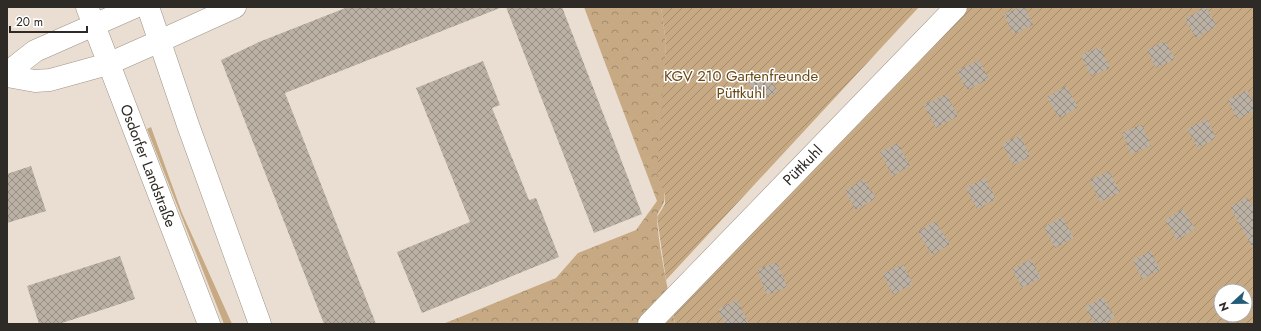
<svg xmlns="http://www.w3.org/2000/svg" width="1261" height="331" font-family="Jost,sans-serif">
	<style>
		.grass { fill: #c7aa84 }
		.park { fill: url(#park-crowns) }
		.garden { fill: url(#garden-furrows); fill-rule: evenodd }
		.building { fill: url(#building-cross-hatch) }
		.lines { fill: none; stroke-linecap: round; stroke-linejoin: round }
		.minor-casing { stroke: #9e9487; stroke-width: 23 }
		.tertiary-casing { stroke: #9e9487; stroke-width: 23 }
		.primary-casing { stroke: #9e9487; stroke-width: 23 }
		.minor { stroke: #fff; stroke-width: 22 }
		.tertiary { stroke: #fff; stroke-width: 22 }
		.primary { stroke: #fff; stroke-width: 22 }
		.labels { text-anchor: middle; stroke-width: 3; stroke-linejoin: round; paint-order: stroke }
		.park-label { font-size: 15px; fill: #6a4916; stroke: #fff }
		.street-label { font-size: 15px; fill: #2e2a25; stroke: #fff }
	</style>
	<defs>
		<pattern id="park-crowns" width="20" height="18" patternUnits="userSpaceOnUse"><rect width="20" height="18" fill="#c7aa84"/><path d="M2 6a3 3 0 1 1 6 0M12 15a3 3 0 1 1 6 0" fill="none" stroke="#a28b6c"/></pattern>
		<pattern id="garden-furrows" width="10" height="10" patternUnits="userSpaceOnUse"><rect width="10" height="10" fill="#c7aa84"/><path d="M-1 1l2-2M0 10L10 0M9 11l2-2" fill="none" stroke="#a28b6c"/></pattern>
		<pattern id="building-cross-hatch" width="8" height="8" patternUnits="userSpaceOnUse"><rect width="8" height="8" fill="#bab0a3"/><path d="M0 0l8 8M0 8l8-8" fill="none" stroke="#988f85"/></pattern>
	</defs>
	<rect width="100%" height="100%" fill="#e9ded1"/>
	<path class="grass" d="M 151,127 L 182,213 L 232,324 L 224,324 L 147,129 Z"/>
	<path class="park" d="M 584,7 L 661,7 L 666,44 L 663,102 L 663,188 C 669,207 656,208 657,220 C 660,255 668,290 675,324 L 443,324 L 556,278 L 578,253 L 636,230 L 657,201 Z"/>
	<path class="garden" d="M 661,7 L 919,7 L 666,280 L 657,217 L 665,204 L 665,195 L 657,174 L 666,44 Z
		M 956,7 L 1254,7 L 1254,324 L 675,324 L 671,302 ZM 1221,291 L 1245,291 L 1245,315 L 1221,315 Z"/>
	<path class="building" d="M 348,7 L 500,7 L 500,8 L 285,93 L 376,324 L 324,324 L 221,60 L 259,42 Z
		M 506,7 L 562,7 L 642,214 L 594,233 Z
		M 1020,7 L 1025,7 L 1033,25 L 1013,34 L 1004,14 Z
		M 1206,7 L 1217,26 L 1196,38 L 1185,19 Z
		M 1165,41 L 1175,59 L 1156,68 L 1147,50 Z
		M 1100,47 L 1110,68 L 1091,76 L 1081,55 Z
		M 979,60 L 989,79 L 967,90 L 957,71 Z
		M 483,61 L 500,105 L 492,108 L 529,200 L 536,198 L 559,257 L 422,313 L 397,252 L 470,222 L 416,88 Z
		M 765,71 L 778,91 L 761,102 L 748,82 Z
		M 1066,86 L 1078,107 L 1059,118 L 1047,97 Z
		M 1247,90 L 1254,103 L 1254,111 L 1237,119 L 1228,100 Z
		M 946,94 L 958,116 L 936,128 L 924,105 Z
		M 1207,119 L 1216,138 L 1198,148 L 1187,129 Z
		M 1142,124 L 1151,146 L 1131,154 L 1122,133 Z
		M 1020,135 L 1030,157 L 1013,165 L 1002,144 Z
		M 898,143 L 910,166 L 892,176 L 880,152 Z
		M 31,166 L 46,211 L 7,223 L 7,174 Z
		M 1109,171 L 1120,192 L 1100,202 L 1090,180 Z
		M 985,178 L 996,199 L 977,209 L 966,188 Z
		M 864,179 L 876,198 L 856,210 L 845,191 Z
		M 1247,197 L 1254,209 L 1254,250 L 1230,207 Z
		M 1183,209 L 1195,229 L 1177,240 L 1165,220 Z
		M 1062,217 L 1074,238 L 1055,248 L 1044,227 Z
		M 935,221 L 950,244 L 932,255 L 918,232 Z
		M 1151,251 L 1160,270 L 1142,279 L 1133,260 Z
		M 120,256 L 135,299 L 59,324 L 39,324 L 27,286 Z
		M 1031,259 L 1041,278 L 1022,288 L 1012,269 Z
		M 777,262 L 787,287 L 767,295 L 757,270 Z
		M 903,264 L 913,284 L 893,294 L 883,274 Z
		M 1103,297 L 1115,317 L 1103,324 L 1095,324 L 1085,307 Z
		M 737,300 L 749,324 L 725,324 L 718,309 Z"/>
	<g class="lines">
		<defs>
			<g id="minor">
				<path d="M 7,73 L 35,51 L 94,25"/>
				<path d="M 7,76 L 35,81 L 50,80 L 108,64 L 160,41"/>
				<path id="s1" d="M 649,324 L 956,7"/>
			</g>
			<path id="tertiary" d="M 94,25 L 135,7
				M 160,41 L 235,7"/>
			<g id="primary">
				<path id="s2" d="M 87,7 L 209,324"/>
				<path d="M 148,7 L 188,125 L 260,324"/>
			</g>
		</defs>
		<use href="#minor" class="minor-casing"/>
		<use href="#tertiary" class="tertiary-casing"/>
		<use href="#primary" class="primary-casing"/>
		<use href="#minor" class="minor"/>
		<use href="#tertiary" class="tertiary"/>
		<use href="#primary" class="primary"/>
	</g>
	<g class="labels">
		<g class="park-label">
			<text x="741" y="81">KGV 210 Gartenfreunde<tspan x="741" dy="17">Püttkuhl</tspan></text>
		</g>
		<g class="street-label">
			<text dy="5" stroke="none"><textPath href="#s2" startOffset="170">Osdorfer Landstraße</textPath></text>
			<text dy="5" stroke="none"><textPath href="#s1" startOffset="221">Püttkuhl</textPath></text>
		</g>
	</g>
	<rect width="1261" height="331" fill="none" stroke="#2e2a25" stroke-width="16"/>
	<g transform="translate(1233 303) rotate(248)"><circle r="19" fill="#ffffff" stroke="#abaaa8"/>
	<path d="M0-3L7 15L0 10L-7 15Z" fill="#235c76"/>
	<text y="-6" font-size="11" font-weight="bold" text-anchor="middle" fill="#2e2a25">N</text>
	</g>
	<path d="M10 26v6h77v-6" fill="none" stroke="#2e2a25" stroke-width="2"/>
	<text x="16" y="26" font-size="12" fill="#2e2a25" stroke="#ffffff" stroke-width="3" paint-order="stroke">20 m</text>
</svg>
